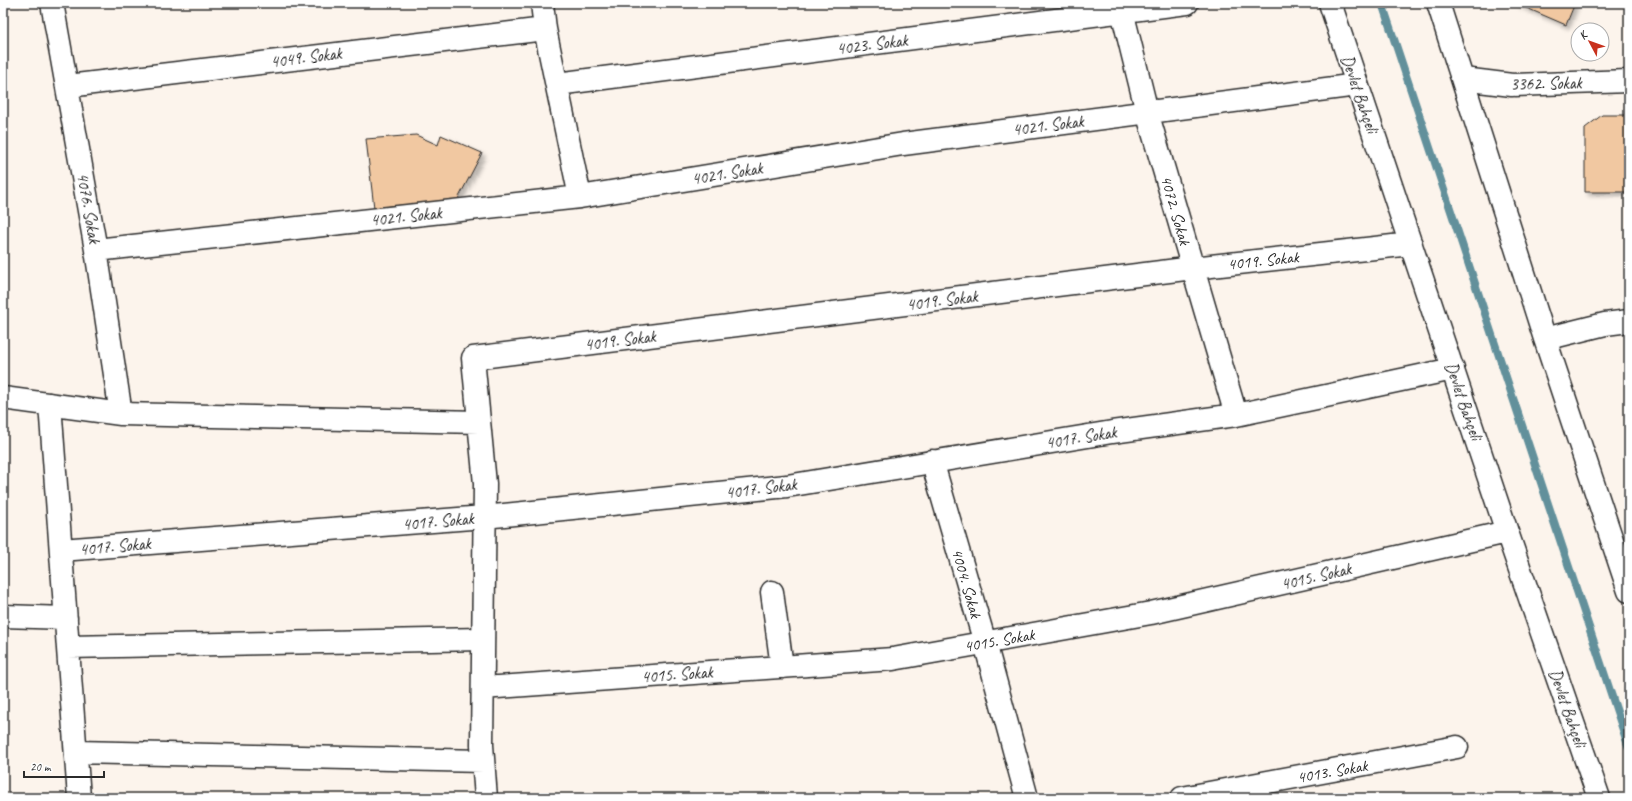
<svg xmlns="http://www.w3.org/2000/svg" width="1632" height="801" font-family="Caveat,sans-serif">
	<style>
		.lines { fill: none; stroke-linecap: round; stroke-linejoin: round }
		.stream { stroke: #62909b; stroke-width: 8 }
		.building { fill: #f1c8a1; stroke: #2b2b2b; filter: url(#shadow) }
		.minor-casing { stroke: #2b2b2b; stroke-width: 25 }
		.minor { stroke: #fff; stroke-width: 22 }
		.labels { text-anchor: middle; stroke-width: 3; stroke-linejoin: round; paint-order: stroke }
		.street-label { font-size: 17px; fill: #2b2b2b; stroke: #fff }
	</style>
	<defs>
		<filter id="shadow"><feDropShadow dx="3.5" dy="3.5" stdDeviation="2" flood-color="#0004"/></filter>
	</defs>
	<rect width="100%" height="100%" fill="#fcf4ec"/>
	<filter id="ink" filterUnits="userSpaceOnUse"><feTurbulence type="fractalNoise" baseFrequency=".025" numOctaves="2"/><feDisplacementMap in="SourceGraphic" scale="8" xChannelSelector="R" yChannelSelector="G"/><feConvolveMatrix kernelMatrix="1 2 1 2 8 2 1 2 1" color-interpolation-filters="sRGB"/></filter>
	<g filter="url(#ink)">
		<g class="lines">
			<path class="stream" d="M 1382,3 L 1629,748"/>
		</g>
		<path class="building" d="M 1515,3 L 1575,3 L 1566,25 Z
			M 1602,115 L 1629,115 L 1629,192 L 1585,192 L 1585,128 Z
			M 416,135 L 438,145 L 441,135 L 482,153 L 458,199 L 374,208 L 366,139 Z"/>
		<g class="lines">
			<defs>
				<path id="minor" d="M 52,3 L 96,250 L 121,414
					M 542,3 L 545,29 L 580,197
					M 1120,3 L 1147,112 L 1236,415
					M 1330,3 L 1507,532 L 1599,798
					M 1438,3 L 1545,339 L 1629,591
					M 1463,79 L 1512,85 L 1629,81
					M 557,84 L 1187,3
					M 68,86 L 545,29
					M 96,250 L 580,197 L 903,144 L 1357,85
					M 1545,339 L 1605,324 L 1629,321
					M 3,398 L 121,414 L 479,422
					M 50,404 L 79,798
					M 932,461 L 985,643 L 1027,798
					M 61,550 L 484,517 L 787,486 L 1112,432 L 1236,415 L 1453,369
					M 772,592 L 782,667
					M 3,616 L 66,618
					M 68,647 L 483,639
					M 483,688 L 893,659 L 1151,613 L 1507,532
					M 76,752 L 483,761
					M 486,798 L 482,745 L 485,484 L 473,358 L 1193,268 L 1411,244
					M 1182,798 L 1457,747"/>
			</defs>
			<use href="#minor" class="minor-casing"/>
			<use href="#minor" class="minor"/>
		</g>
	</g>
	<g class="labels">
		<g class="street-label">
			<text transform="translate(872 44) rotate(-7)" y="6">4023. Sokak</text>
			<text transform="translate(306 57) rotate(-7)" y="6">4049. Sokak</text>
			<text transform="translate(1546 83) rotate(-1)" y="6">3362. Sokak</text>
			<text transform="translate(1360 94) rotate(71)" y="6">Devlet Bahçeli</text>
			<text transform="translate(1048 125) rotate(-7)" y="6">4021. Sokak</text>
			<text transform="translate(727 173) rotate(-9)" y="6">4021. Sokak</text>
			<text transform="translate(89 208) rotate(80)" y="6">4076. Sokak</text>
			<text transform="translate(1176 210) rotate(74)" y="6">4072. Sokak</text>
			<text transform="translate(406 216) rotate(-6)" y="6">4021. Sokak</text>
			<text transform="translate(1263 260) rotate(-6)" y="6">4019. Sokak</text>
			<text transform="translate(942 300) rotate(-7)" y="6">4019. Sokak</text>
			<text transform="translate(620 340) rotate(-7)" y="6">4019. Sokak</text>
			<text transform="translate(1464 401) rotate(71)" y="6">Devlet Bahçeli</text>
			<text transform="translate(1081 437) rotate(-9)" y="6">4017. Sokak</text>
			<text transform="translate(761 488) rotate(-7)" y="6">4017. Sokak</text>
			<text transform="translate(438 521) rotate(-5)" y="6">4017. Sokak</text>
			<text transform="translate(115 546) rotate(-5)" y="6">4017. Sokak</text>
			<text transform="translate(1316 576) rotate(-13)" y="6">4015. Sokak</text>
			<text transform="translate(967 583) rotate(74)" y="6">4004. Sokak</text>
			<text transform="translate(999 640) rotate(-10)" y="6">4015. Sokak</text>
			<text transform="translate(677 674) rotate(-4)" y="6">4015. Sokak</text>
			<text transform="translate(1568 708) rotate(71)" y="6">Devlet Bahçeli</text>
			<text transform="translate(1332 771) rotate(-10)" y="6">4013. Sokak</text>
		</g>
	</g>
	<rect width="1632" height="801" fill="none" stroke="#fff" stroke-width="16"/>
	<rect x="8" y="8" width="1616" height="785" fill="none" stroke="#2b2b2b" stroke-width="1.5" filter="url(#ink)"/>
	<g transform="translate(1590 42) rotate(311)"><circle r="19" fill="#ffffff" stroke="#aaaaaa"/>
	<path d="M0-3L7 15L0 10L-7 15Z" fill="#c8321e"/>
	<text y="-6" font-size="11" font-weight="bold" text-anchor="middle" fill="#2b2b2b">K</text>
	</g>
	<path d="M24 771v6h80v-6" fill="none" stroke="#2b2b2b" stroke-width="2"/>
	<text x="30" y="771" font-size="12" fill="#2b2b2b" stroke="#ffffff" stroke-width="3" paint-order="stroke">20 m</text>
</svg>
